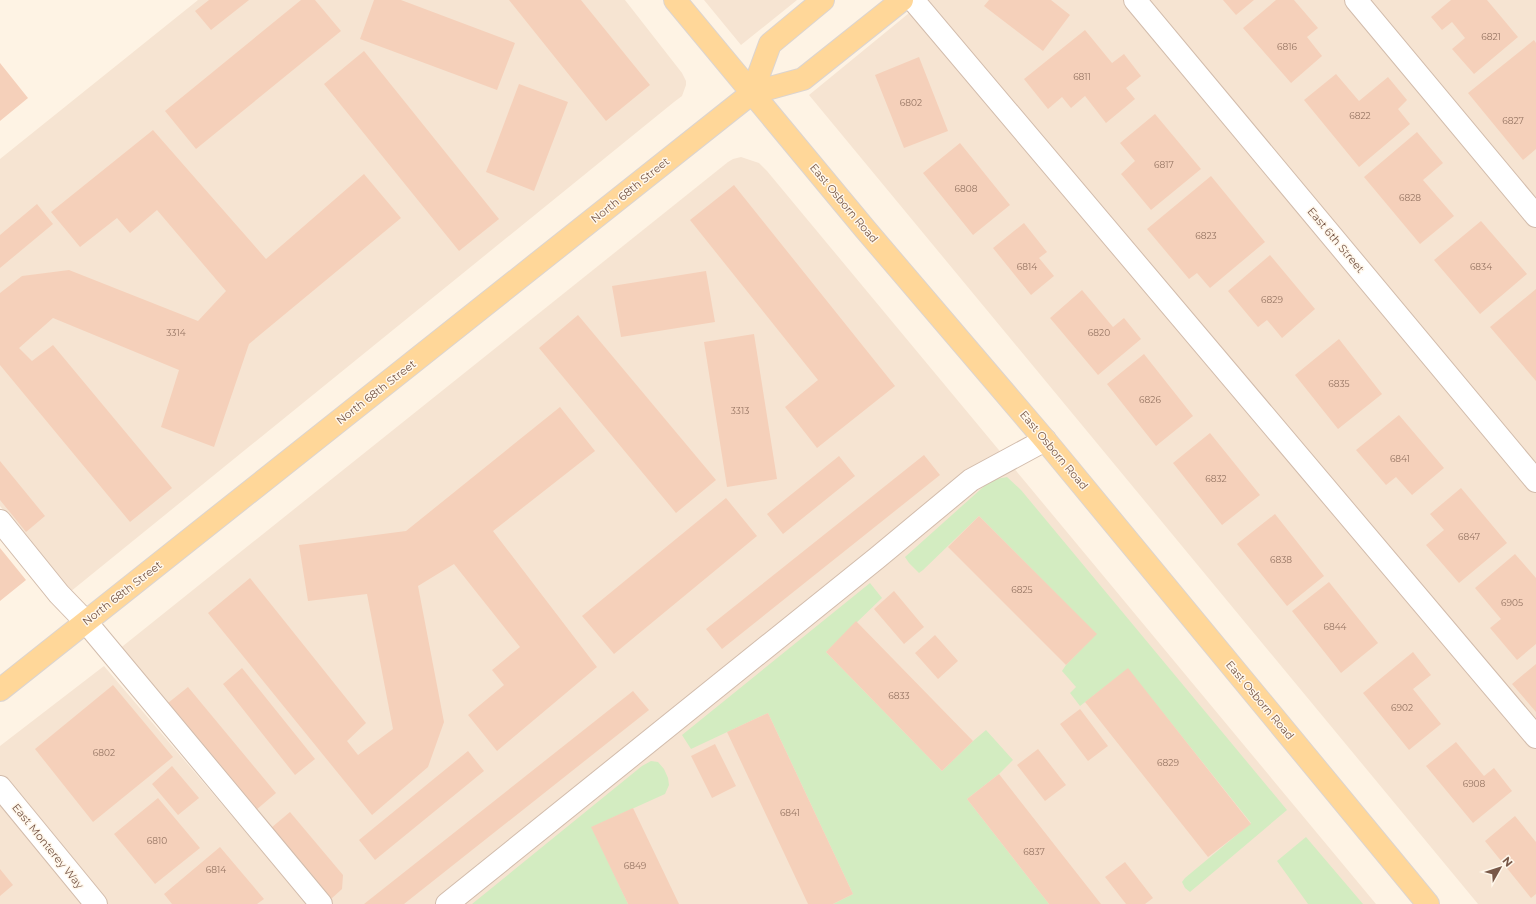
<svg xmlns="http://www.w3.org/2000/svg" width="1536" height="904" font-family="Montserrat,sans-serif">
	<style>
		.residential { fill: #f6e4d2 }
		.green { fill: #d3ecc1 }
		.building { fill: #f5d0ba }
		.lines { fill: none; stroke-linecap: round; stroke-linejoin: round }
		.minor-casing { stroke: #d2bcac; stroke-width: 24 }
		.major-casing { stroke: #dcd4cf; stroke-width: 24 }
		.minor { stroke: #fff; stroke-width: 22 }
		.major { stroke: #ffd799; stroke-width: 22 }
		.labels { text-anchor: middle; stroke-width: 3; stroke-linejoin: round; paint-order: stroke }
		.number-label { font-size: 9px; fill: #977664 }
		.street-label { font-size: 11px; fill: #785848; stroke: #fff7eb }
	</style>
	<rect width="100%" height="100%" fill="#fef3e4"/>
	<path class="residential" d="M 198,0 L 625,0 L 682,73 L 686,81 L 686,85 L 682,96 L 674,102 L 70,592 L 0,506 L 0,159 Z
		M 704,0 L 797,0 L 741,45 Z
		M 925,0 L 1536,0 L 1536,904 L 1478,904 L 809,95 Z
		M 741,157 L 759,163 L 767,171 L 1376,904 L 332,904 L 118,650 L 728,162 L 733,159 Z
		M 104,666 L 307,904 L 0,904 L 0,746 Z"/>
	<path class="green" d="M 1007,477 L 1021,490 L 1287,810 L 1190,892 L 1185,888 L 1182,882 L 1185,878 L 1251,823 L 1128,669 L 1080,706 L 1070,693 L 1076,687 L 1062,671 L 1066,665 L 1096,634 L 979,516 L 923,570 L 919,573 L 909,563 L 905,557 L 991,480 Z
		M 870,583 L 882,598 L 826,652 L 942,771 L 973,741 L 986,730 L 1013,760 L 999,774 L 967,799 L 1049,904 L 833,904 L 853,894 L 768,713 L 691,749 L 682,735 Z
		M 651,761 L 658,762 L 664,769 L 668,778 L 669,785 L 665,794 L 592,827 L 628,904 L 472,904 L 642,766 Z
		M 1306,837 L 1363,904 L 1308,904 L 1277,861 Z"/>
	<path class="building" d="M 209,0 L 249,0 L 211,30 L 195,11 Z
		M 301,0 L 315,0 L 341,31 L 196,149 L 165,111 Z
		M 374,0 L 401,0 L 515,43 L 497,90 L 360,39 Z
		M 509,0 L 581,0 L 650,85 L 606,121 Z
		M 989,0 L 1051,0 L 1070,15 L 1043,51 L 984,6 Z
		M 1223,0 L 1254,0 L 1236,15 Z
		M 1276,0 L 1294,0 L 1318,28 L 1307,37 L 1322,56 L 1291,83 L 1243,28 Z
		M 1451,0 L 1487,0 L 1518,37 L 1474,74 L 1452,49 L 1465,38 L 1452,22 L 1442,30 L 1431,17 Z
		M 1085,30 L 1112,63 L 1124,54 L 1141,76 L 1126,88 L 1135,99 L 1106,123 L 1085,96 L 1071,108 L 1062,97 L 1048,109 L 1024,79 Z
		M 1534,40 L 1536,43 L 1536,149 L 1523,160 L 1468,93 Z
		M 364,51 L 499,219 L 459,251 L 324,84 Z
		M 919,57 L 948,131 L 904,148 L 875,75 Z
		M 0,63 L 28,98 L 0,121 Z
		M 1336,74 L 1359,101 L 1388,77 L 1407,100 L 1398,109 L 1410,124 L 1359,167 L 1304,100 Z
		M 519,84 L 568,102 L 534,191 L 486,172 Z
		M 1155,114 L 1201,169 L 1151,210 L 1121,174 L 1135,161 L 1120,143 Z
		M 153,130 L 266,259 L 364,174 L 401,218 L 249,344 L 214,447 L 161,427 L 179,370 L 53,318 L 19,348 L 32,361 L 53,345 L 172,488 L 130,522 L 0,365 L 0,293 L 22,276 L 69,270 L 198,321 L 226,291 L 157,210 L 130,233 L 117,218 L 80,247 L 51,212 Z
		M 1417,132 L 1443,163 L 1423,180 L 1454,216 L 1420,244 L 1364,177 Z
		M 960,143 L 1010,205 L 973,235 L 923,173 Z
		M 1211,176 L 1265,242 L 1210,288 L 1197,273 L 1189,279 L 1147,229 Z
		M 734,185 L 895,386 L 817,448 L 785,407 L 818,380 L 690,220 Z
		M 37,204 L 53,224 L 0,268 L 0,235 Z
		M 1481,221 L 1527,274 L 1480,314 L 1434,260 Z
		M 1024,223 L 1047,252 L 1039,258 L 1054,276 L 1031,295 L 993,248 Z
		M 1270,255 L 1315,309 L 1282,338 L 1267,320 L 1258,327 L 1228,291 Z
		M 706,271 L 715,322 L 621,337 L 612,286 Z
		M 1536,289 L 1536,381 L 1490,327 Z
		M 1082,290 L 1113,327 L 1124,318 L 1141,339 L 1098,375 L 1050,318 Z
		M 578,315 L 716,480 L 676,513 L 539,348 Z
		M 754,334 L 777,479 L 727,487 L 704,342 Z
		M 1339,339 L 1382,394 L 1338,429 L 1295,375 Z
		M 1144,354 L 1193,416 L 1156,446 L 1107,384 Z
		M 560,407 L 595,451 L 493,531 L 597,667 L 497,751 L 468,715 L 504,685 L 492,670 L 520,647 L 454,564 L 418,586 L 444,722 L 428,767 L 372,815 L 208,613 L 250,578 L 366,723 L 347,741 L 358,755 L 393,729 L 367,594 L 308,601 L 299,545 L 406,531 Z
		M 1399,415 L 1444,468 L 1412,495 L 1396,477 L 1386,485 L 1356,450 Z
		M 1210,433 L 1260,495 L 1222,525 L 1173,463 Z
		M 924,455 L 940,475 L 722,649 L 706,629 Z
		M 839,456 L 855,476 L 783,534 L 767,514 Z
		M 0,461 L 45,516 L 26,532 L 0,500 Z
		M 1461,488 L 1507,543 L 1459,583 L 1426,545 L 1444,530 L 1430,514 Z
		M 726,498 L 757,536 L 614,654 L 582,616 Z
		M 1275,514 L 1324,576 L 1287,606 L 1237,544 Z
		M 979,516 L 1097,634 L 1066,665 L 948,547 Z
		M 0,548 L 26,580 L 0,601 Z
		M 1515,554 L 1536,578 L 1536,644 L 1517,660 L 1490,628 L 1501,619 L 1475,588 Z
		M 1329,582 L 1378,643 L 1341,673 L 1292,611 Z
		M 894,591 L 924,627 L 904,644 L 874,609 Z
		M 856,621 L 973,741 L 942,771 L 826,652 Z
		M 935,635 L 958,661 L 938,679 L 915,653 Z
		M 1413,652 L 1431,675 L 1413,689 L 1441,724 L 1409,750 L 1363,693 Z
		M 1536,664 L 1536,712 L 1512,684 Z
		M 242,668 L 315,759 L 295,775 L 223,684 Z
		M 1128,668 L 1251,824 L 1208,857 L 1085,702 Z
		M 113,685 L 173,757 L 93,822 L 35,749 Z
		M 188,687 L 276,793 L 256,810 L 168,703 Z
		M 633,691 L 649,710 L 404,904 L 364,904 Z
		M 1080,709 L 1108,746 L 1088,761 L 1060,724 Z
		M 768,713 L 853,894 L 833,904 L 808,904 L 727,732 Z
		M 1456,742 L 1484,776 L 1494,768 L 1512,791 L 1473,823 L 1426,766 Z
		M 715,744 L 736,786 L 712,798 L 691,756 Z
		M 1038,749 L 1066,785 L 1045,801 L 1017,765 Z
		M 468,751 L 484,771 L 375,860 L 359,840 Z
		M 172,766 L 199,798 L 178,815 L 152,784 Z
		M 999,774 L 1101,904 L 1049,904 L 967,799 Z
		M 158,798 L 200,848 L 155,884 L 114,834 Z
		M 633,808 L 679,904 L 628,904 L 591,827 Z
		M 290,812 L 343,875 L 342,889 L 331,899 L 271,828 Z
		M 1515,816 L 1536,842 L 1536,894 L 1531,898 L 1485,841 Z
		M 220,847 L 264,899 L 257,904 L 172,904 L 164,894 Z
		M 1125,862 L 1153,898 L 1145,904 L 1126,904 L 1105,877 Z
		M 0,869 L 13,885 L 0,896 Z"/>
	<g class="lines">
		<defs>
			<path id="minor" d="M 913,0 L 1536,737
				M 1135,0 L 1536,481
				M 1356,0 L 1536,216
				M 0,521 L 59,594 L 86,622 L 321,904
				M 0,787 L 96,904
				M 447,904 L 877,558 L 971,480 L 1045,440"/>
			<path id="major" d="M 675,0 L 865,229 L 1045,440 L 1428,904
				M 752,93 L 770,44 L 823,0
				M 0,690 L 752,93 L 803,79 L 902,0"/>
		</defs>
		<use href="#minor" class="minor-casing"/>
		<use href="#major" class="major-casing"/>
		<use href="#minor" class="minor"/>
		<use href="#major" class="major"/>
	</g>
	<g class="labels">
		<g class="number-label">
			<text x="1491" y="40">6821</text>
			<text x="1287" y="50">6816</text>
			<text x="1082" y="80">6811</text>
			<text x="911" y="106">6802</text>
			<text x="1360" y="119">6822</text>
			<text x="1513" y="124">6827</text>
			<text x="1164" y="168">6817</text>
			<text x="966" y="192">6808</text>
			<text x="1410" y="201">6828</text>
			<text x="1206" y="239">6823</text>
			<text x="1027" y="270">6814</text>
			<text x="1481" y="270">6834</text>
			<text x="1272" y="303">6829</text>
			<text x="176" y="336">3314</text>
			<text x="1099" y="336">6820</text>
			<text x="1339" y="387">6835</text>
			<text x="1150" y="403">6826</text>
			<text x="740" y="414">3313</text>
			<text x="1400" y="462">6841</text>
			<text x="1216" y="482">6832</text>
			<text x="1469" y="540">6847</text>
			<text x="1281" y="563">6838</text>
			<text x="1022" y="593">6825</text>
			<text x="1512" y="606">6905</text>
			<text x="1335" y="630">6844</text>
			<text x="899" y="699">6833</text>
			<text x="1402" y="711">6902</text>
			<text x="104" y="756">6802</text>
			<text x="1168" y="766">6829</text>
			<text x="1474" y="787">6908</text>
			<text x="790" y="816">6841</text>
			<text x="157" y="844">6810</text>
			<text x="1034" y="855">6837</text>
			<text x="635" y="869">6849</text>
			<text x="216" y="873">6814</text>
		</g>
		<g class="street-label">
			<text transform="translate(630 190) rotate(-39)" y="4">North 68th Street</text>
			<text transform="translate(844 203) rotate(50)" y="4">East Osborn Road</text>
			<text transform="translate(1336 240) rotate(50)" y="4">East 6th Street</text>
			<text transform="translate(376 392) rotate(-38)" y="4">North 68th Street</text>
			<text transform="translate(1054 450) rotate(50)" y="4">East Osborn Road</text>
			<text transform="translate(122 593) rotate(-38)" y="4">North 68th Street</text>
			<text transform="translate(1260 700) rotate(50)" y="4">East Osborn Road</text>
			<text transform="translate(48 846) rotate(51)" y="4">East Monterey Way</text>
		</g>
	</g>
	<g transform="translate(1500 868) rotate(51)" stroke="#fff7eb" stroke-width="3" paint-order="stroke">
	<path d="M0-3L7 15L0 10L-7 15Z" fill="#785848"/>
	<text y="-6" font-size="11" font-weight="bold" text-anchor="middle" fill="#785848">N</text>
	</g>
</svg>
